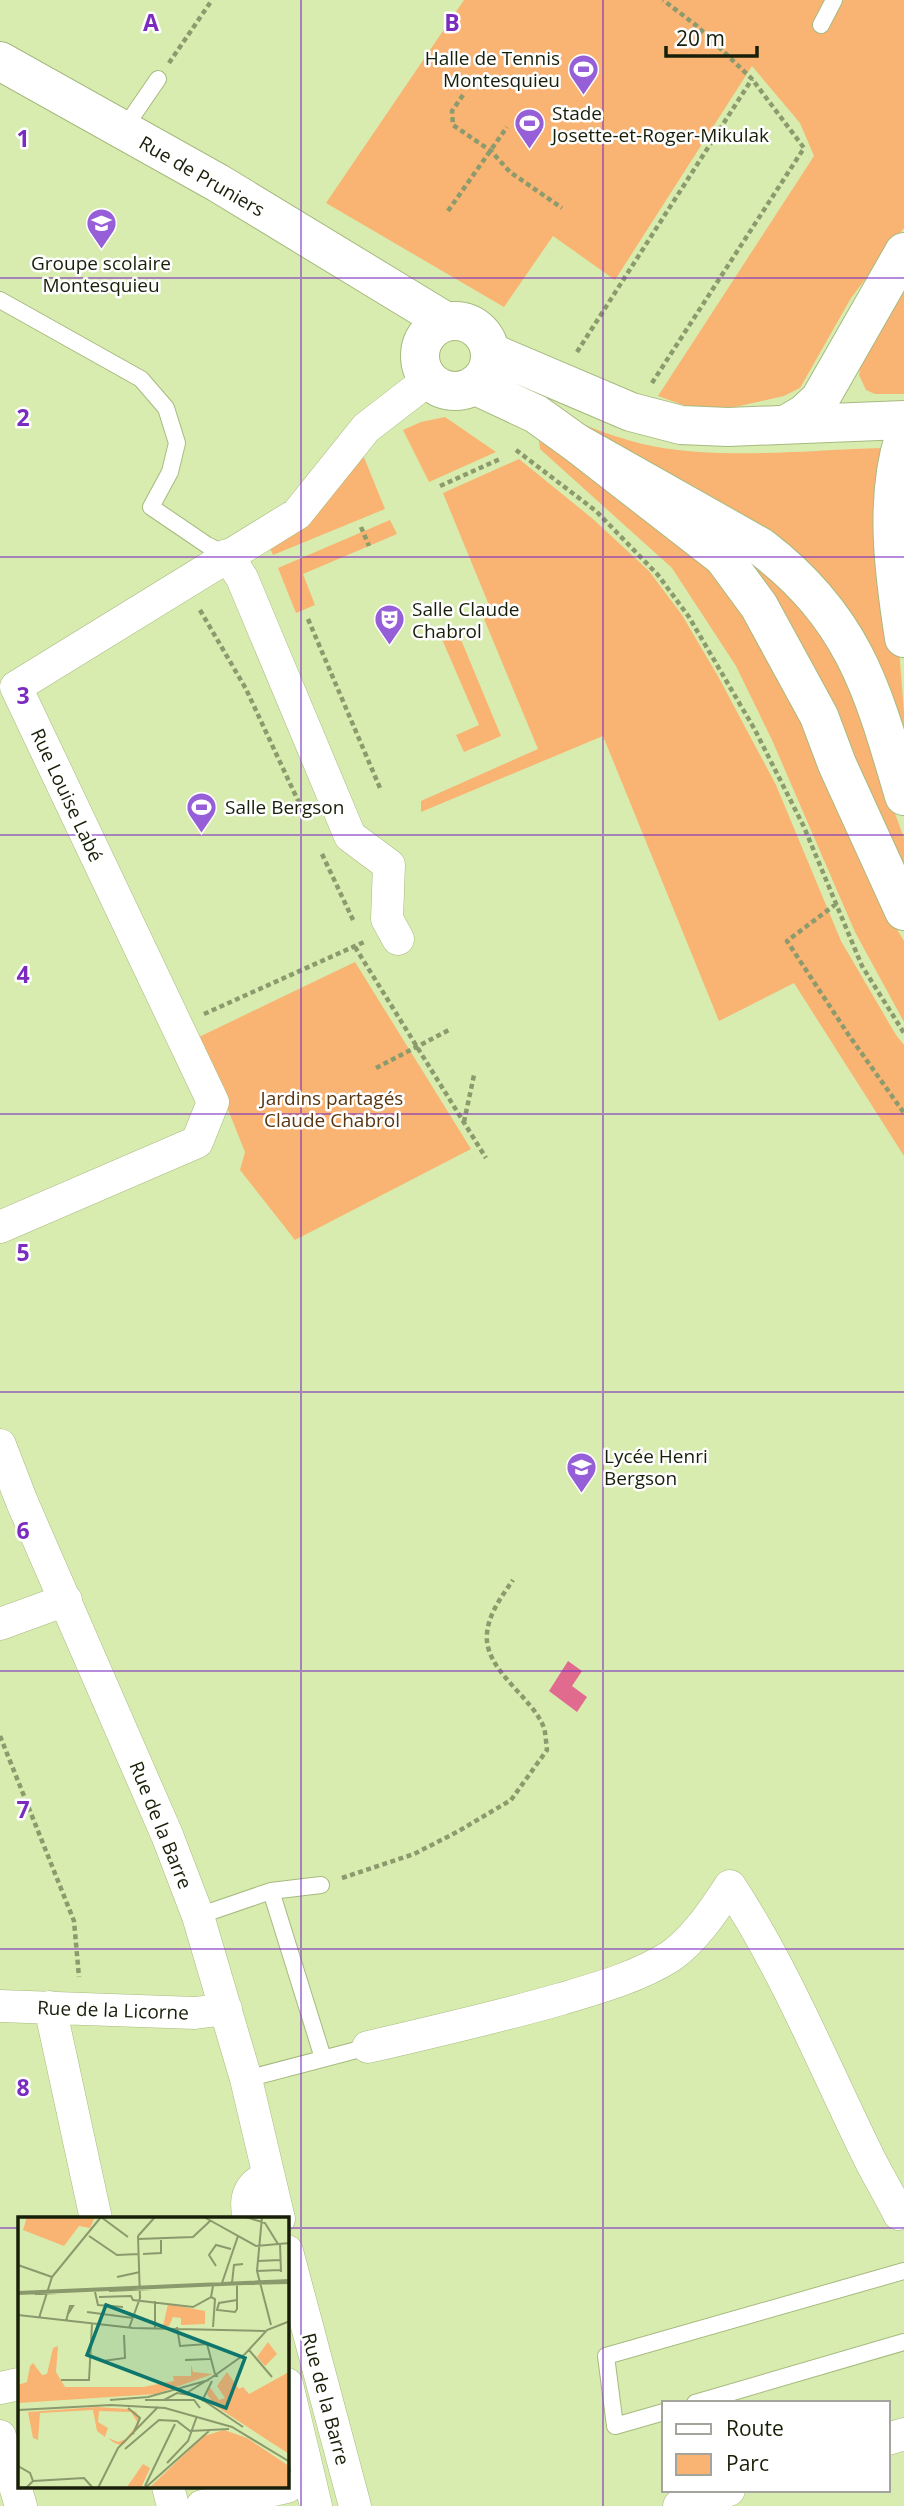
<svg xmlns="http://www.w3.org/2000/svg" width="904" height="2506" font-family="'Open Sans',sans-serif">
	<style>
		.green { fill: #f9b372 }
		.water { fill: #e16b8f }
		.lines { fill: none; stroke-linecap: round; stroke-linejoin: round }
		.service-casing { stroke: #a7ba7f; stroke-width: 18 }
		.minor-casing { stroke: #a7ba7f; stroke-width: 33 }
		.tertiary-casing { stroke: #a7ba7f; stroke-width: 40 }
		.trunk-casing { stroke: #a7ba7f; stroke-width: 40 }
		.path { stroke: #8c9b6d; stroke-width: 4.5; stroke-dasharray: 5 3.5; stroke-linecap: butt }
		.service { stroke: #fff; stroke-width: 16 }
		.minor { stroke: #fff; stroke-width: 32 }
		.tertiary { stroke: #fff; stroke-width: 38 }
		.trunk { stroke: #fff; stroke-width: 38 }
		.grid { fill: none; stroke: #7b2cbf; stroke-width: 2; stroke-opacity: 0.55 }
		.labels { text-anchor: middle; stroke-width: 5; stroke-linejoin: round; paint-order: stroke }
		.poi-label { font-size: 19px; fill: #181f08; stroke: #fff; text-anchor: start }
		.street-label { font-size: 19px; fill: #181f08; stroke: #fff }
		.park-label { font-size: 19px; fill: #5a3611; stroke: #fff }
		.inset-road { fill: none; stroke: #8b9a6c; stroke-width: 2 }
		.view { fill: #0f766e; fill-opacity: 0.15; stroke: #0f766e; stroke-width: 3.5 }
		.inset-edge { fill: none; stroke: #181f08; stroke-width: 3.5 }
		.grid-label { font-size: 23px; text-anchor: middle; font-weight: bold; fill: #7b2cbf; stroke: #fff; stroke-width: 5; stroke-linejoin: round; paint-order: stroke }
	</style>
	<rect width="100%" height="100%" fill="#d8ecaf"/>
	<path class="green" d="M 464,0 L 904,0 L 904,228 L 851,298 L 800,388 L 784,396 L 735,407 L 697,410 L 658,396 L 814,156 L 800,123 L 752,66 L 615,280 L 553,236 L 504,307 L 326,203 Z
		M 904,281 L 904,394 L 875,394 L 866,390 L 859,375 L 862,358 Z
		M 561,416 C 590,427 621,440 652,446 C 724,460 809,450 883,448 L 904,712 L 904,750 L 863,646 Z
		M 445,417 L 496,452 L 429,482 L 403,430 L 421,422 Z
		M 543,434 L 707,566 L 753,627 L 785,681 L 890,918 L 904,941 L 904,1022 L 855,932 L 772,740 L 736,666 L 672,568 L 540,449 L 539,441 Z
		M 361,450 L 385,509 L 273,555 L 269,546 Z
		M 519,459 L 593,519 L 649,571 L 682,615 L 719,678 L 776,785 L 841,941 L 896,1035 L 904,1045 L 904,1156 L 794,983 L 719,1021 L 603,736 L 421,812 L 421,801 L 538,749 L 482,614 L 491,610 L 443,493 Z
		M 390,520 L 397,534 L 303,574 L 315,605 L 296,613 L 278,568 Z
		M 764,568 L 814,623 L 845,676 L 904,838 L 904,894 L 753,572 Z
		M 457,630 L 501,736 L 464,752 L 456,735 L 479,725 L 441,637 Z
		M 355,962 L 471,1149 L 295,1240 L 240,1170 L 245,1152 L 199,1037 Z"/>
	<path class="water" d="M 568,1661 L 582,1671 L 572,1686 L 587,1697 L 577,1712 L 549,1691 Z"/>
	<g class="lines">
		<defs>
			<path id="service" d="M 821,25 L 834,0
				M 123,130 L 158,79
				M 0,300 L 141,379 L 166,408 L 177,443 L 170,472 L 151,507 L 207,545 L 227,555
				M 271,1891 L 323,2058
				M 198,1916 L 271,1891 L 321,1885
				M 246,2079 L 368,2047
				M 695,2403 L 904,2342
				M 664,2412 L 615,2426 L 606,2356 L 904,2271"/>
			<path id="minor" d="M 227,555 L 242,578 L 350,836 L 389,865 L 387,919 L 398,939
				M 0,1227 L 197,1142 L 213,1102 L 16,687 L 297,514 L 366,428 L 428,380
				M 0,1445 L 22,1502 L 167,1835 L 198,1916 L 246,2079 L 279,2219
				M 0,1624 L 66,1600
				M 0,2006 L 195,2013 L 226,2009
				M 50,2007 L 96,2219
				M 368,2047 C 433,2032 498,2017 561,1999 C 598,1988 638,1977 671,1956 C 695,1939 714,1910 730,1886 C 787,1973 825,2069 871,2162 C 880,2179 890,2196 899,2214
				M 249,2219 C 244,2199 248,2184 269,2177
				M 287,2251 L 355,2506
				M 287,2384 L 316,2506
				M 0,2388 L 19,2384
				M 0,2436 L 21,2506
				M 888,2439 L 904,2434
				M 168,2487 L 173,2506
				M 202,2506 L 287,2487
				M 679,2506 L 729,2490"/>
			<path id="tertiary" d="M 0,61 L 218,183 L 445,321
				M420 356a35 35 0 1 1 70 0a35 35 0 1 1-70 0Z
				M 490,352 L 631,412 L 681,425 L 728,427 L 904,420
				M 474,385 L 536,414 L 575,442 L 761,547 C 854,618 873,690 904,796"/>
			<path id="trunk" d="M 787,424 L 804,414 L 820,399 L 904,252
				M 904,437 C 884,500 894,574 904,638
				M 575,442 L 723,557 L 759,606 L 819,716 L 837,764 L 904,911"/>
		</defs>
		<use href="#service" class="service-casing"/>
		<use href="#minor" class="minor-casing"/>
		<use href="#tertiary" class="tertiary-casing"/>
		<use href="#trunk" class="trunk-casing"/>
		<path class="path" d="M 169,63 L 212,0
			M 463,95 L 452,111 L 453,125 L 491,151 L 510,172 L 562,208
			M 448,211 L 507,127
			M 577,352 L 752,79
			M 652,383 L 804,148 L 752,79 L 697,26 L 663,0
			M 516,450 L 596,511 L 658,575 L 689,617 L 755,730 L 804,827 L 862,966 L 904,1033
			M 440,486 L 500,459
			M 361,527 L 369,546
			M 200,610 L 246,689 L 307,820
			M 308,619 L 380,788
			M 322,854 L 354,922
			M 836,904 L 787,941 L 848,1034 L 904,1113
			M 355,947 L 486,1158
			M 204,1014 L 364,942
			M 376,1068 L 449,1030
			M 464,1122 L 474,1075
			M 0,1736 L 74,1921 L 79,1977
			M 342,1878 L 414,1854 L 457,1832 L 511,1800 L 547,1750 C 546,1743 546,1735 544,1728 C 533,1697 483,1670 487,1633 C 489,1613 502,1596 513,1580"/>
		<use href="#service" class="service"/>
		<use href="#minor" class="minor"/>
		<use href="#tertiary" class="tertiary"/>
		<use href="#trunk" class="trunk"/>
	</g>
	<path class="grid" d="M 301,0 L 301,2506M 603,0 L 603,2506M 0,278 L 904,278M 0,557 L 904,557M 0,835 L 904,835M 0,1114 L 904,1114M 0,1392 L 904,1392M 0,1671 L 904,1671M 0,1949 L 904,1949M 0,2228 L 19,2228M 287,2228 L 904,2228"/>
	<defs>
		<symbol id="stadium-pin" viewBox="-11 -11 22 30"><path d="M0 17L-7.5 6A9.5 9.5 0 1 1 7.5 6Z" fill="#965fd7" stroke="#fff"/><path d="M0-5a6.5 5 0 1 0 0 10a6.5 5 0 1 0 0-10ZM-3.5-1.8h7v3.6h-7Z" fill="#fff"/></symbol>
		<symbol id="school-pin" viewBox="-11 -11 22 30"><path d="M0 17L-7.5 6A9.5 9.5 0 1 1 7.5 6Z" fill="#965fd7" stroke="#fff"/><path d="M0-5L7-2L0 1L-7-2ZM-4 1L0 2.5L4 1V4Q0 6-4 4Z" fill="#fff"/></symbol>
		<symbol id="theatre-pin" viewBox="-11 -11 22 30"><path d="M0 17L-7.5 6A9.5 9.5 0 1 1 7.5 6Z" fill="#965fd7" stroke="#fff"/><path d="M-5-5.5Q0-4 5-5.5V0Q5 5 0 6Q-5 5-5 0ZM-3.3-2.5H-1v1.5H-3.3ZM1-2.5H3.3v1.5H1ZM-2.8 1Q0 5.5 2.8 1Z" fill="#fff"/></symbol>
	</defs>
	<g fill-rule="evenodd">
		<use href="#stadium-pin" x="566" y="52" width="35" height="47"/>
		<use href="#stadium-pin" x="512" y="106" width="35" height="47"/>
		<use href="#school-pin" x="84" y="206" width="35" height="47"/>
		<use href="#theatre-pin" x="372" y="602" width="35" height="47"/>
		<use href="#stadium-pin" x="184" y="790" width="35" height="47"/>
		<use href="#school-pin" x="564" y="1450" width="35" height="47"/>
	</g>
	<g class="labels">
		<g class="poi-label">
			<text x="560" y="65" text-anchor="end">Halle de Tennis<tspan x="560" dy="22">Montesquieu</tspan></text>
			<text x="552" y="120">Stade<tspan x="552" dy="22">Josette-et-Roger-Mikulak</tspan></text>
			<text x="101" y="270" text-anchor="middle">Groupe scolaire<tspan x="101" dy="22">Montesquieu</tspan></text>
			<text x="412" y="616">Salle Claude<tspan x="412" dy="22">Chabrol</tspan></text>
			<text x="225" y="814">Salle Bergson</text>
			<text x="604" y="1463">Lycée Henri<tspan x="604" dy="22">Bergson</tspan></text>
		</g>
		<g class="street-label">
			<text transform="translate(202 176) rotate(30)" y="7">Rue de Pruniers</text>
			<text transform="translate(67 795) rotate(65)" y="7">Rue Louise Labé</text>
			<text transform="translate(161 1825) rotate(68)" y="7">Rue de la Barre</text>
			<text transform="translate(113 2010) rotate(2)" y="7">Rue de la Licorne</text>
			<text transform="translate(326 2399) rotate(75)" y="7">Rue de la Barre</text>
		</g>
		<g class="park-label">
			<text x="332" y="1105">Jardins partagés<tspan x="332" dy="22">Claude Chabrol</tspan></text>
		</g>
	</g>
	<g transform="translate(18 2217)">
		<rect width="271" height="271" fill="#d8ecaf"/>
		<path d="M 9,0 L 77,0 L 72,11 L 61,9 L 46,29 L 5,13 ZM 150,87 L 187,94 L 187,107 L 163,108 L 163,101 L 155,100 L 151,109 L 145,109 ZM 250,125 L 259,137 L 247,149 L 239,140 ZM 40,129 L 38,155 L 47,170 L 125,170 L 156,164 L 155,159 L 173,159 L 173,147 L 175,155 L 195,157 L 138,177 L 0,186 L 0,168 L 9,165 L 12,149 L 15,146 L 24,158 L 29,157 L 35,131 ZM 209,155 L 221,172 L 225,170 L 231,177 L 271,155 L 271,237 L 196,188 L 189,177 L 191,169 L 201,183 L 207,181 L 199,169 ZM 79,190 L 110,192 L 118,195 L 122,202 L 120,211 L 106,227 L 102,228 L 95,225 L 90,221 L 100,225 L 108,222 L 120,206 L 113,195 L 81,194 L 80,205 L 90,211 L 87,220 L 79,214 L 75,193 L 22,196 L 20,223 L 15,221 L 10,195 ZM 206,213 L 229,221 L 271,249 L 271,271 L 131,271 L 186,219 ZM 125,247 L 132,251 L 123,271 L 109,270 Z" fill="#f9b372"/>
		<path class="inset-road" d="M 83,0 L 110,20M 186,0 L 238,29 L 272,26M 228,0 L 247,6 L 260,27M 244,0 L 239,54 L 253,108M 71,19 L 99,38 L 121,37M 120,19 L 137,0M 120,22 L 175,20 L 192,4M 262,27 L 263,55M 125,37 L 143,36 L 143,21M 240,44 L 262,43M 0,48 L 34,60M 198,49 L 191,38 L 198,28 L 213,32M 239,54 L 262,53M 99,60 L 122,55M 204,66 L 220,19M 214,66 L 216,48 L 225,47M 230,67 L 272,66M 219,68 L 219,92 L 217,95 L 199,93 L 201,86 L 219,83M 91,74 L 134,72M 0,75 L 272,63M 77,75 L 80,88 L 105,90M 0,77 L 272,65M 17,77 L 40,76M 81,80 L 113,79 L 115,83 L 175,90 L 193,80 L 195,69M 193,80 L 197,82 L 195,110M 137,84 L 137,111M 69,95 L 115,101M 0,98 L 115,111 L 247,114M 21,101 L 34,60 L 83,0M 48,104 L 52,89 L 55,89 L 50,97M 159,110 L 162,129 L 189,127 L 197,157M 111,111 L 122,81 L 120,19M 231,133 L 254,160M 167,143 L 192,142M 85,144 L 107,141 L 106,118M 200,159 L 196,159 L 227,137 L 249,113 L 272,104M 43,163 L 71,163 L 74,107M 170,175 L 196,159M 92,183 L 130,180 L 191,163M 127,183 L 176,183 L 182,191M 146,183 L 159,176 L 179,179 L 225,210M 184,184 L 194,164M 110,191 L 122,201 L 115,217M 0,193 L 93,188 L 147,191 L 214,210 L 272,245M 107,232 L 141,203 L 159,204 L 172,214 L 211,212M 149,246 L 170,224 L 179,199M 0,249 L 12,256 L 15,264M 127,269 L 157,207M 8,271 L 15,264 L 66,261 L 75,271M 80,271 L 100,231 L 140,190M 127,271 L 191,214"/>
		<path class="view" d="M 88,88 L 227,141 L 208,191 L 69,138 Z"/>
		<rect width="271" height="271" class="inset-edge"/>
	</g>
	<g class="grid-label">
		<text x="151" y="31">A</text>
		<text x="452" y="31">B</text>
		<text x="23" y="147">1</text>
		<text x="23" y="426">2</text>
		<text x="23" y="704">3</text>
		<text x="23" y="983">4</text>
		<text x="23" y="1261">5</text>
		<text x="23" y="1539">6</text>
		<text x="23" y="1818">7</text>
		<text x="23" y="2096">8</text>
	</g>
	<rect x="662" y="2401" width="228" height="91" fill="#ffffff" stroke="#a3a59c" stroke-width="2"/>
	<rect x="676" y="2424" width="35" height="10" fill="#ffffff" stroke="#a3a59c" stroke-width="2"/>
	<text x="726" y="2436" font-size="21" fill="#181f08">Route</text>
	<rect x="676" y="2454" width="35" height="21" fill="#f9b372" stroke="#a3a59c" stroke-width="2"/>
	<text x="726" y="2471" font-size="21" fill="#181f08">Parc</text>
	<path d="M666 46v10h91v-10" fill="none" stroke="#181f08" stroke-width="3.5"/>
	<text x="676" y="46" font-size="21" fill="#181f08" stroke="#ffffff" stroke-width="5" paint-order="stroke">20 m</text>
</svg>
